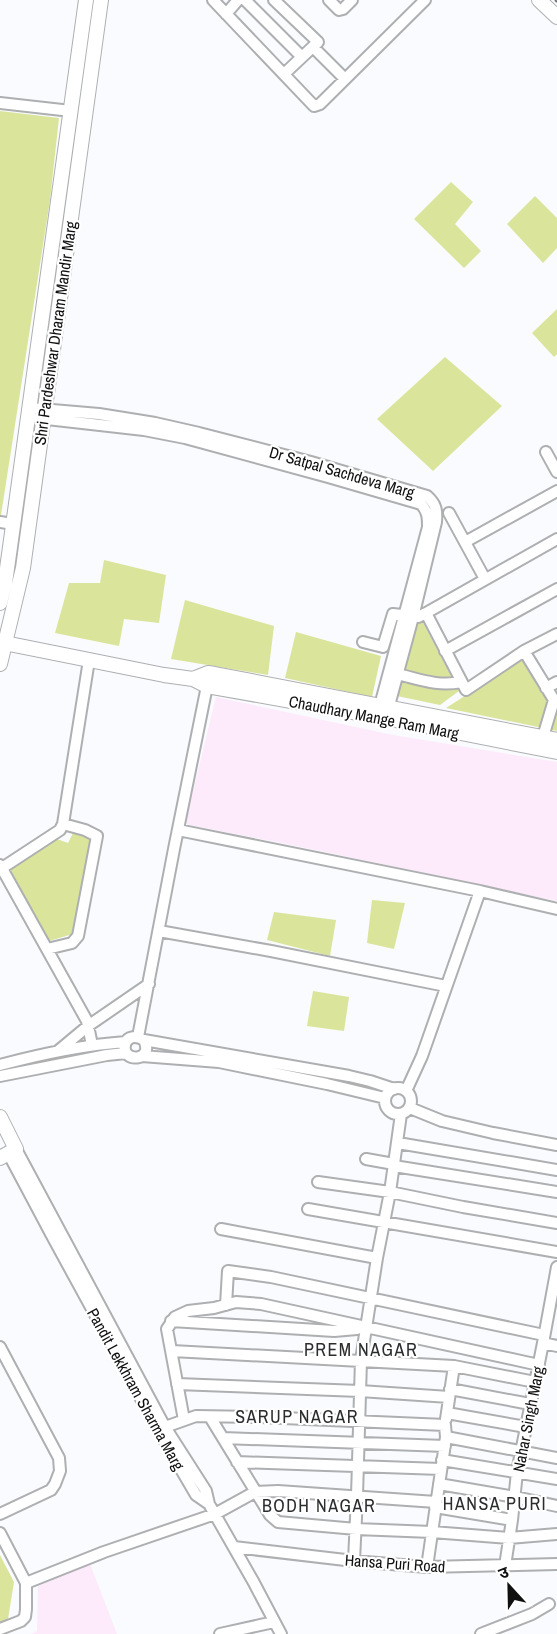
<svg xmlns="http://www.w3.org/2000/svg" width="557" height="1634" font-family="'Archivo Narrow','Noto Sans Devanagari',sans-serif">
	<style>
		.education { fill: #fdeafb }
		.green { fill: #dae59b }
		.lines { fill: none; stroke-linecap: round; stroke-linejoin: round }
		.minor-casing { stroke: #adafb1; stroke-width: 14 }
		.major-casing { stroke: #adafb1; stroke-width: 16 }
		.minor { stroke: #fff; stroke-width: 10 }
		.major { stroke: #fff; stroke-width: 14 }
		.rail { stroke: #737475; stroke-width: 2; stroke-dasharray: 8 8; stroke-linecap: butt }
		.labels { text-anchor: middle; stroke-width: 4.5; stroke-linejoin: round; paint-order: stroke }
		.street-label { font-size: 16px; fill: #101011; stroke: #fff }
		.neighbourhood-label { font-size: 18px; letter-spacing: 1.5px; fill: #2a2c2e; stroke: #fff }
	</style>
	<rect width="100%" height="100%" fill="#f9fbfe"/>
	<path class="education" d="M 216,697 L 393,735 L 557,762 L 557,901 L 287,844 L 185,824 Z
		M 90,1564 L 117,1634 L 31,1634 L 37,1631 L 38,1586 Z"/>
	<path class="green" d="M 0,111 L 59,118 L 50,200 L 1,515 L 0,515 Z
		M 451,182 L 473,202 L 455,224 L 481,251 L 464,268 L 414,219 Z
		M 535,196 L 557,218 L 557,248 L 543,263 L 507,224 Z
		M 557,309 L 557,354 L 554,357 L 532,333 Z
		M 445,357 L 502,406 L 433,471 L 377,419 Z
		M 104,560 L 166,575 L 159,623 L 124,619 L 119,646 L 55,633 L 69,583 L 100,583 Z
		M 185,600 L 274,626 L 268,675 L 171,659 Z
		M 417,611 L 459,691 L 440,705 L 397,696 Z
		M 296,632 L 381,656 L 372,697 L 285,678 Z
		M 524,658 L 557,714 L 557,731 L 446,708 Z
		M 73,833 L 91,838 L 84,888 L 73,934 L 49,941 L 9,867 L 57,839 L 68,843 Z
		M 372,900 L 405,903 L 394,949 L 367,943 Z
		M 274,912 L 336,920 L 330,956 L 267,940 Z
		M 313,991 L 349,997 L 344,1031 L 307,1026 Z
		M 0,1555 L 14,1582 L 8,1619 L 0,1622 Z"/>
	<g class="lines">
		<defs>
			<path id="minor" d="M 213,0 L 314,106 L 320,104 L 425,0
				M 245,0 L 302,57
				M 274,0 L 318,42 L 284,74
				M 329,0 L 339,10 L 343,9 L 352,0
				M 226,14 L 238,0
				M 313,47 L 345,79
				M 0,103 L 71,111
				M 29,408 L 99,414 L 155,423 L 199,433 L 311,462 L 427,496 C 436,504 437,510 436,522 L 413,617 L 387,713
				M 38,418 L 144,430 L 185,438 L 328,477 L 421,504 C 428,512 428,517 428,527 L 378,713
				M 546,452 L 557,472
				M 449,513 L 485,579
				M 0,522 L 13,524
				M 465,542 L 557,491
				M 426,613 L 557,539
				M 363,642 L 383,647 L 393,614 L 418,617 L 426,613 L 466,690 L 524,651 L 557,634
				M 445,651 L 557,589
				M 524,651 L 554,700 L 543,737
				M 397,674 C 419,679 438,687 461,682
				M 546,688 L 557,682
				M 178,830 L 480,891 L 422,1056 L 406,1091
				M 0,865 L 87,1021 L 92,1045
				M 2,868 L 60,830 L 63,824 L 89,660
				M 480,891 L 557,909
				M 159,931 L 271,951 L 446,986
				M 47,949 L 72,943 L 78,936 L 97,836 L 85,830 L 63,824
				M 138,1037 L 174,849 L 207,686
				M 144,1040 C 155,1062 121,1063 125,1045 C 127,1035 137,1036 144,1040 L 349,1076 L 370,1081 L 394,1089
				M 58,1051 L 88,1026 L 149,984
				M 142,1056 L 219,1062 L 327,1084 L 385,1098
				M 0,1065 C 41,1054 83,1045 126,1042
				M 0,1076 L 107,1055 L 126,1053
				M385 1101a13 13 0 1 1 26 0a13 13 0 1 1-26 0Z
				M 410,1108 L 442,1121 L 493,1133 L 557,1145
				M 398,1143 L 557,1170
				M 16,1149 L 165,1427 L 206,1491 L 209,1504
				M 8,1153 L 51,1234 L 158,1430 L 196,1495 L 209,1504 L 253,1581 L 281,1634
				M 366,1159 L 394,1164
				M 394,1166 L 557,1192
				M 318,1182 L 390,1192 L 463,1207 L 557,1223
				M 308,1209 L 557,1252
				M 221,1229 L 377,1258
				M 557,1267 L 543,1343 L 557,1346
				M 226,1305 L 228,1271 L 271,1277 L 544,1335
				M 171,1321 L 334,1331 L 357,1329
				M 0,1347 L 59,1458 L 60,1471 L 55,1484 L 51,1490 L 0,1514
				M 172,1351 L 454,1366 L 535,1382
				M 177,1384 L 360,1391 L 449,1397
				M 450,1389 L 530,1404
				M 447,1413 L 526,1427
				M 210,1417 L 270,1515 L 278,1522 L 356,1529 L 432,1532 L 509,1538 L 557,1534
				M 446,1419 L 454,1366
				M 184,1420 L 167,1329 L 175,1317 L 188,1311 L 214,1308 L 236,1302 L 261,1304 L 539,1365
				M 165,1427 L 196,1416 L 260,1417 L 445,1425 L 446,1437 L 427,1567
				M 446,1437 L 557,1458
				M 223,1438 L 445,1446
				M 442,1460 L 557,1479
				M 237,1462 L 441,1469
				M 439,1484 L 515,1497 L 557,1506
				M 435,1507 L 512,1520
				M 0,1533 L 26,1583 L 26,1609 L 25,1617 L 21,1621 L 0,1629
				M 234,1547 L 354,1561 L 427,1567 L 557,1564
				M 354,1561 L 357,1496 L 361,1360 L 377,1258 L 390,1192 L 401,1114
				M 505,1566 L 512,1520 L 517,1472 L 543,1343
				M 26,1583 L 104,1552 L 215,1514 L 255,1492 L 278,1491 L 436,1502
				M 220,1634 L 274,1622
				M 481,1634 L 532,1614 L 549,1604"/>
			<path id="major" d="M 539,0 L 557,17
				M 0,603 L 5,583 L 86,0
				M 0,642 L 164,675 L 193,679 L 207,686 L 386,718 L 557,752
				M 0,664 L 23,568 L 101,0
				M 193,679 L 208,673 L 215,674 L 557,740
				M 0,1117 L 16,1149 L 0,1158"/>
		</defs>
		<use href="#minor" class="minor-casing"/>
		<use href="#major" class="major-casing"/>
		<use href="#minor" class="minor"/>
		<use href="#major" class="major"/>
		<path class="rail" d="M 555,0 L 557,2"/>
	</g>
	<g class="labels">
		<g class="street-label">
			<text transform="translate(55 333) rotate(-82)" y="6">Shri Pardeshwar Dharam Mandir Marg</text>
			<text transform="translate(342 472) rotate(16)" y="6">Dr Satpal Sachdeva Marg</text>
			<text transform="translate(374 717) rotate(11)" y="6">Chaudhary Mange Ram Marg</text>
			<text transform="translate(136 1389) rotate(61)" y="6">Pandit Lekkhram Sharma Marg</text>
			<text transform="translate(528 1419) rotate(-79)" y="6">Nahar Singh Marg</text>
			<text transform="translate(395 1563) rotate(4)" y="6">Hansa Puri Road</text>
		</g>
		<g class="neighbourhood-label">
			<text x="361" y="1356">PREM NAGAR</text>
			<text x="297" y="1423">SARUP NAGAR</text>
			<text x="495" y="1510">HANSA PURI</text>
			<text x="319" y="1512">BODH NAGAR</text>
		</g>
	</g>
	<g transform="translate(509 1586) rotate(338)" stroke="#ffffff" stroke-width="4.5" paint-order="stroke">
	<path d="M0-4.5L10 22L0 15L-10 22Z" fill="#101011"/>
	<text y="-9" font-size="16" font-weight="bold" text-anchor="middle" fill="#101011">उ</text>
	</g>
</svg>
